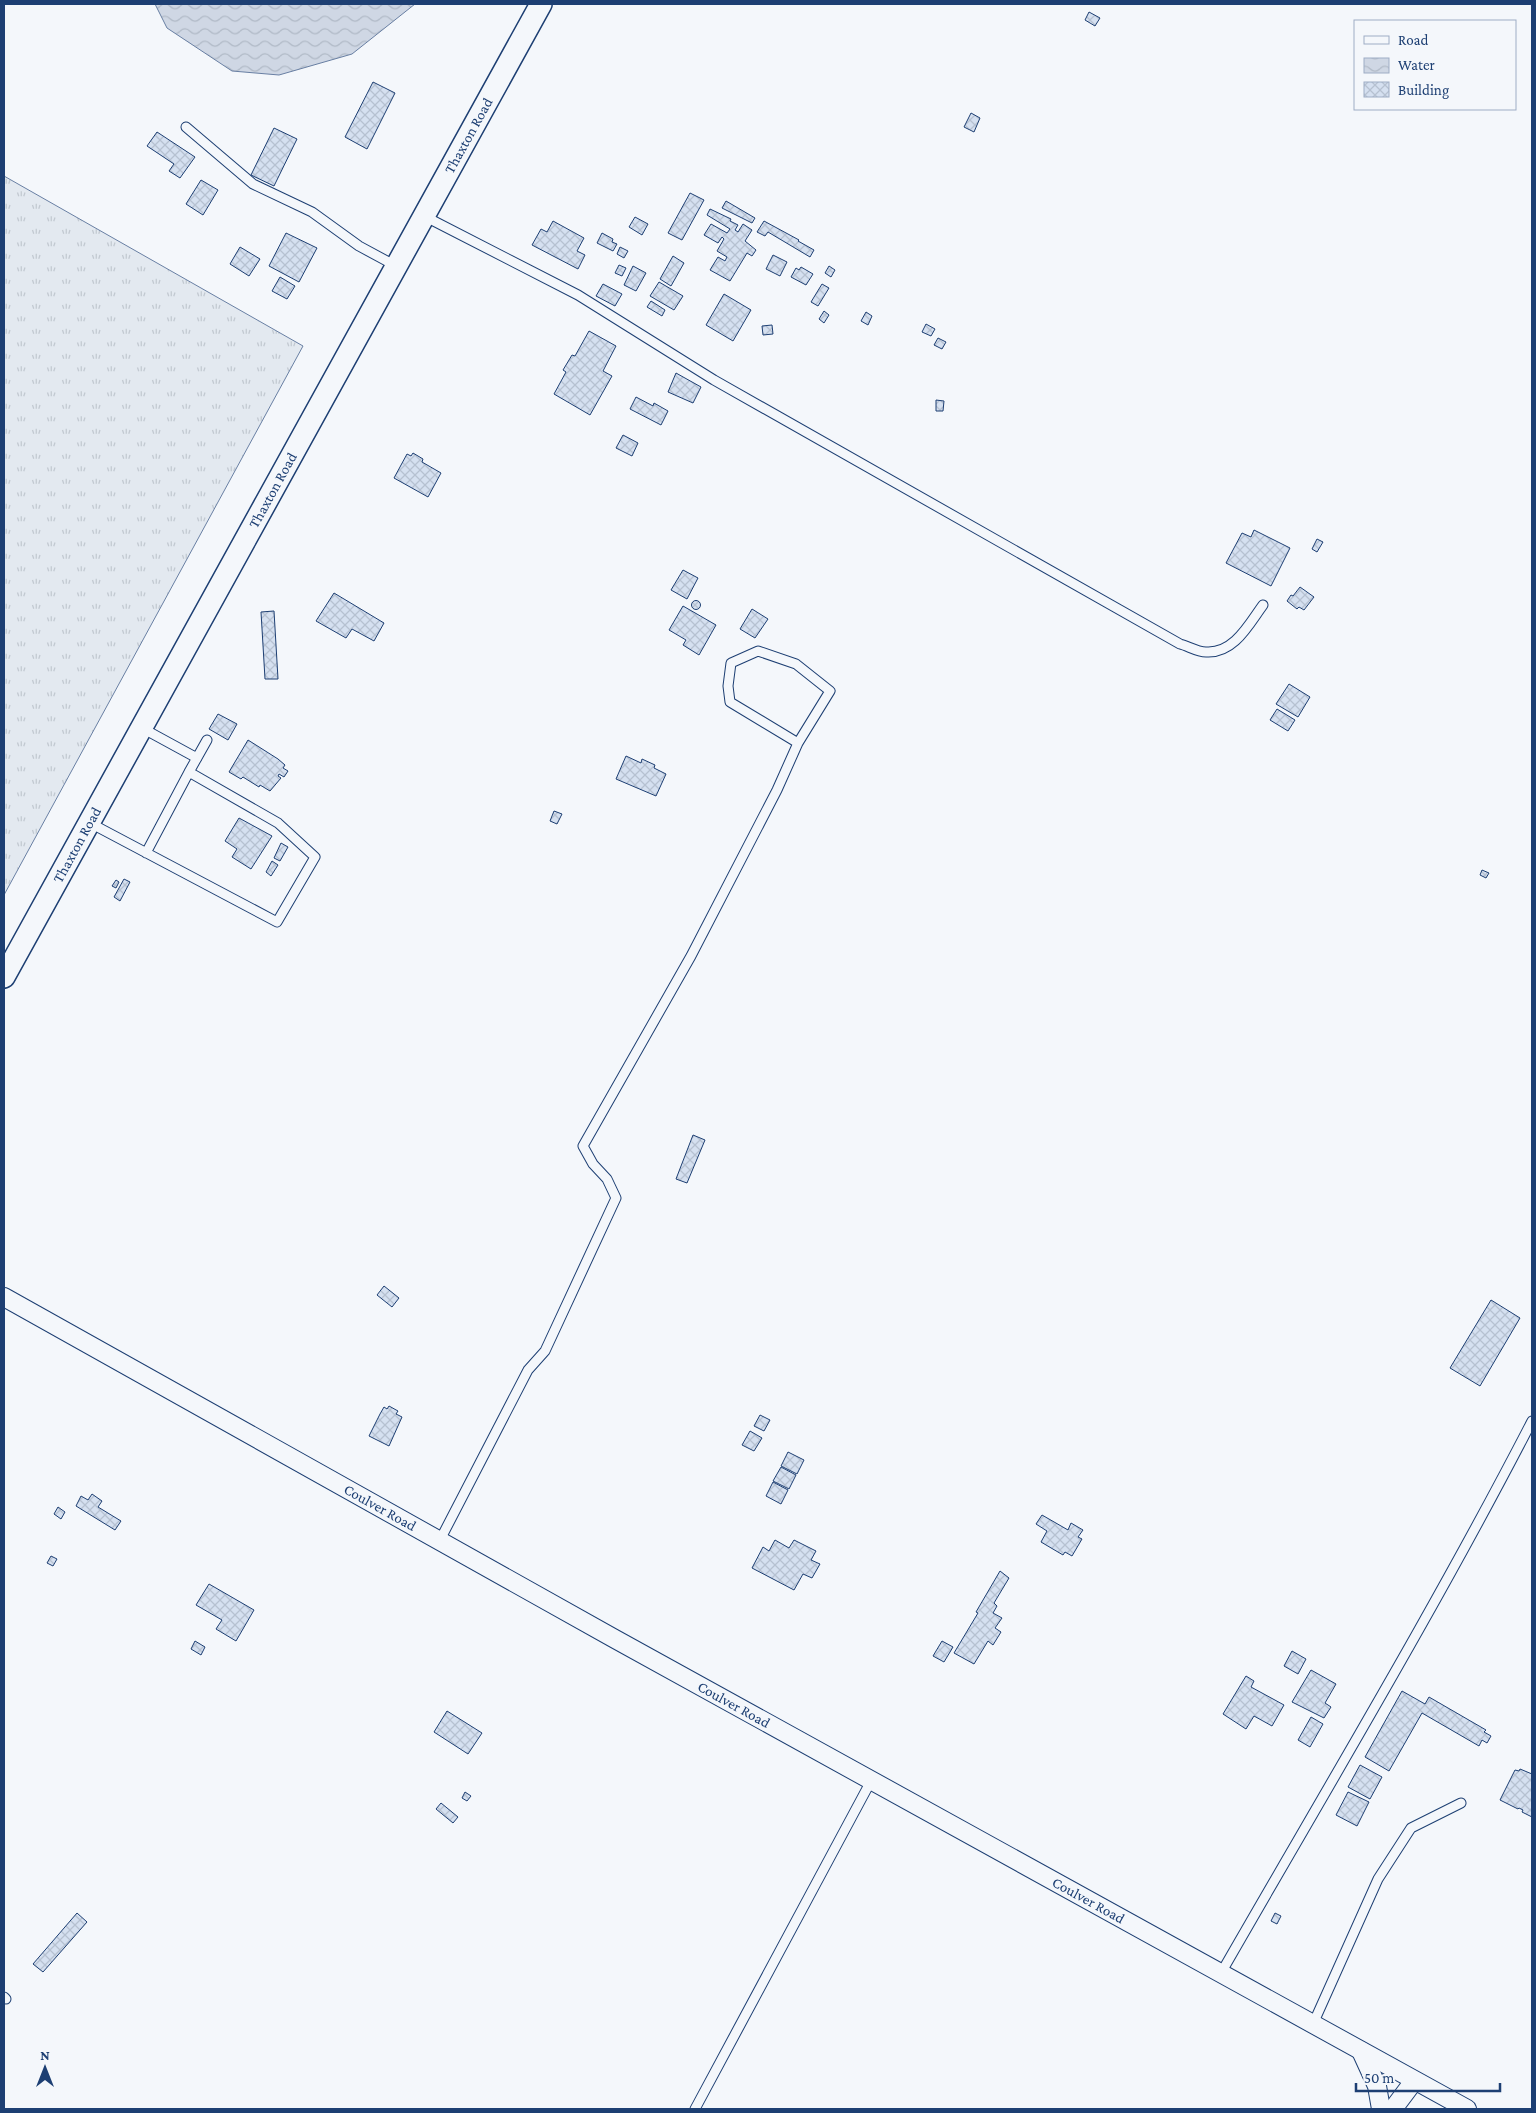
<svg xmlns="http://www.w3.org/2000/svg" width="1536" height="2113" font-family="'Crimson Pro',serif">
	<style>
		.grass { fill: url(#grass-tufts); stroke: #687fa3 }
		.water { fill: url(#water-waves); stroke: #687fa3 }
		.building { fill: url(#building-cross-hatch); stroke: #1d3f73 }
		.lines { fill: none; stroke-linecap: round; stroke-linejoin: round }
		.service-casing { stroke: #1d3f73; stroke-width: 11 }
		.minor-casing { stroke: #1d3f73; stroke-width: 20 }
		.tertiary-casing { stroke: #1d3f73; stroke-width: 24 }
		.service { stroke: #f4f7fb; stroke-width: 9 }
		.minor { stroke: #f4f7fb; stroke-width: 18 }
		.tertiary { stroke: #f4f7fb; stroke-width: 21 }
		.labels { text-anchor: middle; stroke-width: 4; stroke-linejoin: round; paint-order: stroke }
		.street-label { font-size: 15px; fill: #1d3f73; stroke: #f4f7fb }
	</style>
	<defs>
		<pattern id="grass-tufts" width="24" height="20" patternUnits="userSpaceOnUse" patternTransform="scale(1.25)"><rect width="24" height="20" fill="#e3e9f0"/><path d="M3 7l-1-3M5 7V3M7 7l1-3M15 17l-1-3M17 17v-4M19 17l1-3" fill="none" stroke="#c2c9d1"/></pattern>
		<pattern id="water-waves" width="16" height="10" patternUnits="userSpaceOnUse" patternTransform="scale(1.25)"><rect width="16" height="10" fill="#cfd7e4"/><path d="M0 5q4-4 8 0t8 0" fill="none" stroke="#b1bac7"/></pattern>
		<pattern id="building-cross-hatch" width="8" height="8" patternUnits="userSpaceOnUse" patternTransform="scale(1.25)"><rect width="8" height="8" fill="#d5e0f0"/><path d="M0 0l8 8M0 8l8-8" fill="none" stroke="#b6c1d1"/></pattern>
	</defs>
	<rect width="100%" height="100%" fill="#f4f7fb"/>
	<path class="grass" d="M 4,176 L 303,346 L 4,895 Z"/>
	<path class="water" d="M 155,4 L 415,4 L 352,54 L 279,75 L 232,71 L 167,28 Z"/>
	<path class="building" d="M 1089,12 L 1100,18 L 1095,26 L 1085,20 Z
		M 373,82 L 395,93 L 367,149 L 345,137 Z
		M 971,113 L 980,118 L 974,132 L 964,127 Z
		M 274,128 L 297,139 L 274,186 L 251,175 Z
		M 157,132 L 195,157 L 180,178 L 169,171 L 174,164 L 147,146 Z
		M 201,180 L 218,190 L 203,215 L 186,204 Z
		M 690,193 L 704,200 L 682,240 L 668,233 Z
		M 726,201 L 755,218 L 752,223 L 722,208 Z
		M 710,209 L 731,219 L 730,221 L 738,225 L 735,230 L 738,232 L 743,224 L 752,230 L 745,241 L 756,250 L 752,256 L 747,253 L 730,281 L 710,270 L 718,257 L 725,261 L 727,257 L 717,251 L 724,239 L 722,237 L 718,243 L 704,235 L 711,224 L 727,233 L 730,229 L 707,215 Z
		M 635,217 L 648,224 L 642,235 L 629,227 Z
		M 553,221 L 584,238 L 577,251 L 585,255 L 578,269 L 532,245 L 541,229 L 547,232 Z
		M 764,221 L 799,240 L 798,241 L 814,250 L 810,257 L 768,232 L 765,236 L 757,232 Z
		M 286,233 L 317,248 L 299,282 L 269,266 Z
		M 602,233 L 613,239 L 612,242 L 617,244 L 613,251 L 597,243 Z
		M 240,247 L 260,259 L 249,276 L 230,264 Z
		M 620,247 L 628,251 L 624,258 L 617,254 Z
		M 773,255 L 787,262 L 780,276 L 766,269 Z
		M 673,256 L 684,263 L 671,286 L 660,279 Z
		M 619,265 L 626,268 L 622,276 L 615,273 Z
		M 633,266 L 646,273 L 636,291 L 624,285 Z
		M 829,266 L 835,270 L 831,277 L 825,273 Z
		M 801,267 L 813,274 L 806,285 L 791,277 L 796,268 L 799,270 Z
		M 280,277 L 295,286 L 287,299 L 272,291 Z
		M 659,282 L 683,296 L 674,310 L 650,296 Z
		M 603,284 L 622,294 L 615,306 L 596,296 Z
		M 822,284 L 829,288 L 818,306 L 811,302 Z
		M 724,294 L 751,310 L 733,341 L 706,325 Z
		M 651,301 L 665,310 L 662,316 L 647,307 Z
		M 824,311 L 829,315 L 824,323 L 819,319 Z
		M 866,312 L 872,316 L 868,325 L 861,321 Z
		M 926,324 L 935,329 L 931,336 L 922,332 Z
		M 772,325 L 773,334 L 763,335 L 762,326 Z
		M 589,331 L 616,346 L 603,371 L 612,376 L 590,415 L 554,394 L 566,372 L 563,370 L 572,355 L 575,356 Z
		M 938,338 L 946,342 L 942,349 L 934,345 Z
		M 676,373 L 701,387 L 693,403 L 668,392 Z
		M 636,397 L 653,406 L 654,403 L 668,411 L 661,425 L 630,409 Z
		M 936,400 L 944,401 L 943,411 L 936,411 Z
		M 623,435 L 638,443 L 632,456 L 616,448 Z
		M 413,453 L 423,459 L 422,462 L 441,473 L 428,497 L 394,478 L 407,454 L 411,456 Z
		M 1254,530 L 1290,548 L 1271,586 L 1226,563 L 1242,533 L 1251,537 Z
		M 1317,539 L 1323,542 L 1317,552 L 1312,549 Z
		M 683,570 L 698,578 L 687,599 L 671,590 Z
		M 1300,587 L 1314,597 L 1304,610 L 1299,607 L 1297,609 L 1287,601 L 1291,595 L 1293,596 Z
		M 334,593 L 384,623 L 374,641 L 352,629 L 346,638 L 316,621 Z
		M691.5 605a4.5 4.5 0 1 1 9 0a4.5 4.5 0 1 1-9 0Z
		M 683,606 L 716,625 L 699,655 L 683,645 L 686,640 L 669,630 Z
		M 752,609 L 768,619 L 755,638 L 740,629 Z
		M 274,611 L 278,679 L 265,679 L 261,612 Z
		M 1289,684 L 1310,697 L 1298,717 L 1276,704 Z
		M 1277,709 L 1295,720 L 1288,731 L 1270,720 Z
		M 218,714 L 237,724 L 228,740 L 209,729 Z
		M 248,740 L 278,759 L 285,765 L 283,768 L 288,771 L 284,777 L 279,774 L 278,776 L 281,778 L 270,791 L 260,785 L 259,787 L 243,777 L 241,779 L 229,772 Z
		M 626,756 L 641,763 L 642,759 L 655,765 L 654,768 L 666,774 L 656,796 L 616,779 Z
		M 554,811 L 562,814 L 557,824 L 550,821 Z
		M 239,818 L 272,836 L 251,869 L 232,857 L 237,849 L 225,841 Z
		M 281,843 L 288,847 L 280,861 L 274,858 Z
		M 272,861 L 278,865 L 271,876 L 266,872 Z
		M 1482,870 L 1489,873 L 1486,878 L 1480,875 Z
		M 124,879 L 130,882 L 120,901 L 114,897 Z
		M 116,880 L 119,882 L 116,888 L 112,886 Z
		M 693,1135 L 705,1140 L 687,1183 L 676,1179 Z
		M 384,1286 L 399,1298 L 392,1307 L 377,1295 Z
		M 1491,1300 L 1520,1318 L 1480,1386 L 1450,1368 Z
		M 389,1406 L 398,1411 L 396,1414 L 402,1417 L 389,1446 L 369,1436 L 380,1414 L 384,1407 L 387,1409 Z
		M 760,1415 L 770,1420 L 764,1431 L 754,1426 Z
		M 750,1431 L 762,1438 L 754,1451 L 742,1445 Z
		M 788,1452 L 804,1460 L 797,1474 L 781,1466 Z
		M 781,1467 L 796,1475 L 789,1489 L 773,1481 Z
		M 773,1482 L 788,1490 L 781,1504 L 766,1496 Z
		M 92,1494 L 102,1501 L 98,1507 L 121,1521 L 115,1530 L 76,1506 L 81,1496 L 88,1500 Z
		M 58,1507 L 65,1512 L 61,1519 L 54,1514 Z
		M 1042,1515 L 1068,1530 L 1071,1523 L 1083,1530 L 1078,1537 L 1082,1539 L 1072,1556 L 1065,1552 L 1063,1555 L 1041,1542 L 1047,1531 L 1036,1524 Z
		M 775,1540 L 789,1548 L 794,1540 L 816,1551 L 811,1560 L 820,1564 L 812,1578 L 803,1574 L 794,1590 L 752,1568 L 763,1547 L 769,1551 Z
		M 51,1556 L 57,1559 L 53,1566 L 47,1563 Z
		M 1000,1571 L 1009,1578 L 994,1603 L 997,1606 L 993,1613 L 1002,1618 L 995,1628 L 1001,1632 L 993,1645 L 988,1641 L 974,1664 L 954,1653 L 978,1613 L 976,1612 Z
		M 209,1584 L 254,1610 L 236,1641 L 216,1629 L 222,1620 L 196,1605 Z
		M 195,1641 L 205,1647 L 201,1655 L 191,1649 Z
		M 942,1641 L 953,1647 L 944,1662 L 933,1656 Z
		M 1292,1651 L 1306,1659 L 1298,1674 L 1284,1666 Z
		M 1311,1670 L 1336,1684 L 1325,1703 L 1331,1707 L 1324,1718 L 1292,1702 Z
		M 1246,1676 L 1254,1681 L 1251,1687 L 1284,1705 L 1272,1726 L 1254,1716 L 1246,1729 L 1223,1714 Z
		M 1402,1691 L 1425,1704 L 1429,1697 L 1486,1730 L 1484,1732 L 1491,1736 L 1487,1743 L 1482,1740 L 1479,1746 L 1422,1713 L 1389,1771 L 1365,1757 Z
		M 447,1711 L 482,1733 L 468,1754 L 434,1732 Z
		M 1311,1717 L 1323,1724 L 1310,1747 L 1298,1740 Z
		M 1360,1765 L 1382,1777 L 1370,1799 L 1348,1787 Z
		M 1520,1769 L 1532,1774 L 1532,1817 L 1522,1812 L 1523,1810 L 1519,1808 L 1518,1809 L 1500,1800 L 1515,1770 L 1519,1771 Z
		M 465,1792 L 471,1796 L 467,1801 L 462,1798 Z
		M 1348,1792 L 1369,1802 L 1357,1826 L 1336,1815 Z
		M 441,1803 L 458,1817 L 453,1823 L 436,1809 Z
		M 77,1913 L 87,1922 L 43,1972 L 33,1964 Z
		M 1275,1913 L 1281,1916 L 1277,1924 L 1271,1921 Z"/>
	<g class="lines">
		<defs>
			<path id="service" d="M 186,127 L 253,184 L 312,212 L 359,246 L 396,266
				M 424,216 L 578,295 L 714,380 L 1180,644 C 1188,646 1197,652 1206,652 C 1234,654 1249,624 1263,605
				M 142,728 L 197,758
				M 189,772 L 207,740
				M 90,823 L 277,922 L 315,857 L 278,823 L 189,772 L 146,853
				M 440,1540 L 528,1370 L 545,1351 L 616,1198 L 607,1179 L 593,1164 L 583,1146 L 691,956 L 777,790 L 798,743 L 830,691 L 796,664 L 758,651 L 731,663 L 728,686 L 730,702 L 798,743
				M 1221,1973 C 1326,1790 1435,1609 1532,1421
				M 4,1997 L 6,1999
				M 1313,2024 L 1378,1879 L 1411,1828 L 1461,1803
				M 695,2109 L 871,1781"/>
			<g id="minor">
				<path id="s1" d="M 4,1297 L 615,1639 L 1467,2109"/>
				<path d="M 1361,2051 L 1377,2086 L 1381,2109"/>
				<path d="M 1393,2109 L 1414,2081"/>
			</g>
			<g id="tertiary">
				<path id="s2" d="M 4,977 L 541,4"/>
			</g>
		</defs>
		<use href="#service" class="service-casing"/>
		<use href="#minor" class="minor-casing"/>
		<use href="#tertiary" class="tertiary-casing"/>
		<use href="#service" class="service"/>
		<use href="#minor" class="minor"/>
		<use href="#tertiary" class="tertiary"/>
	</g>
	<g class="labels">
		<g class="street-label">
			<text dy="5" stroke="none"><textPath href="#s2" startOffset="961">Thaxton Road</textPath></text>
			<text dy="5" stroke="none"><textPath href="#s2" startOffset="556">Thaxton Road</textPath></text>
			<text dy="5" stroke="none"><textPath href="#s2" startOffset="151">Thaxton Road</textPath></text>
			<text dy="5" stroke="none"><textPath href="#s1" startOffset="431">Coulver Road</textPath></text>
			<text dy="5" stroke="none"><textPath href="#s1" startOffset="836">Coulver Road</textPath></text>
			<text dy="5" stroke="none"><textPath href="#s1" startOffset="1241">Coulver Road</textPath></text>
		</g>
	</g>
	<rect width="1536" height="2113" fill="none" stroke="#1d3f73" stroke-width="10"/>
	<rect x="1354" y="20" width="162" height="90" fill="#f4f7fb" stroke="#9eadc5"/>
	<rect x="1364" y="36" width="25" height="8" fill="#f4f7fb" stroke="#9eadc5"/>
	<text x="1398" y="45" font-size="15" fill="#1d3f73">Road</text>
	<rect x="1364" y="58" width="25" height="15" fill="url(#water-waves)" stroke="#9eadc5"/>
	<text x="1398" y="70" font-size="15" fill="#1d3f73">Water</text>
	<rect x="1364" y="82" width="25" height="15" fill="url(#building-cross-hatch)" stroke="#9eadc5"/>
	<text x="1398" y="95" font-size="15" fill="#1d3f73">Building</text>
	<g transform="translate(45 2068)" stroke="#f4f7fb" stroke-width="4" paint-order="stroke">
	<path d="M0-4L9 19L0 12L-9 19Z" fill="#1d3f73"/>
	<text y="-8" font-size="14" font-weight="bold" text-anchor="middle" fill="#1d3f73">N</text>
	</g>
	<path d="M1356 2083v8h144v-8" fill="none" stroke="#1d3f73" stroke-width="2.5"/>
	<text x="1364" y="2083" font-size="15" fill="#1d3f73" stroke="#f4f7fb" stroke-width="4" paint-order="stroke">50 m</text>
</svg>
